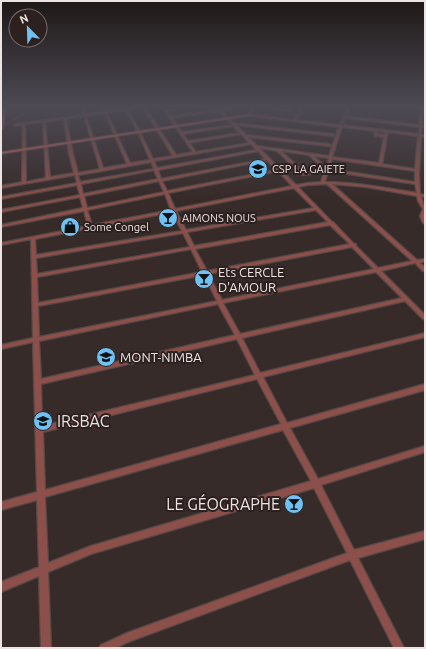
<svg xmlns="http://www.w3.org/2000/svg" width="426" height="649" font-family="Ubuntu,sans-serif">
	<style>
		.lines { fill: none; stroke-linecap: round; stroke-linejoin: round }
		.stream { stroke: #6e4a49; stroke-width: 1 }
		.street-casing { stroke: #544947; stroke-width: 2.5 }
		.secondary-casing { stroke: #544947; stroke-width: 2 }
		.street { fill: #8d4f4a; fill-rule: evenodd }
		.secondary { fill: #c05f57; fill-rule: evenodd }
		.labels { text-anchor: middle; stroke-width: 4; stroke-linejoin: round; paint-order: stroke }
		.far-poi-label { font-size: 11px; fill: #ece4e3; stroke: #2d2120; text-anchor: start }
		.poi-label { font-size: 13px; fill: #ece4e3; stroke: #2d2120; text-anchor: start }
		.near-poi-label { font-size: 16px; fill: #ece4e3; stroke: #2d2120; text-anchor: start }
	</style>
	<rect width="100%" height="100%" fill="#372b29"/>
	<g class="lines">
		<path class="stream" d="M 1,126 L 41,106"/>
		<defs>
			<path id="street" d="M 81,106 L 83,106 L 86,114 L 104,112 L 102,106 L 104,106 L 107,111 L 125,109 L 124,106 L 126,106 L 128,108 L 142,106 L 150,106 L 145,107 L 176,155 L 193,152 L 161,106 L 163,106 L 166,110 L 195,106 L 200,106 L 167,111 L 170,116 L 217,110 L 214,106 L 216,106 L 220,109 L 245,106 L 256,106 L 291,110 L 290,111 L 255,107 L 251,114 L 294,120 L 301,110 L 302,111 L 296,120 L 340,125 L 348,106 L 350,106 L 346,116 L 419,125 L 421,110 L 387,106 L 421,108 L 421,106 L 423,106 L 422,126 L 425,126 L 425,128 L 422,127 L 421,135 L 425,135 L 425,137 L 421,136 L 419,175 L 420,194 L 425,195 L 425,197 L 421,196 C 423,204 426,208 424,216 L 425,218 L 425,224 L 423,223 L 420,216 L 423,209 L 418,201 L 417,196 L 367,187 L 332,184 L 417,260 L 425,259 L 425,261 L 419,263 L 425,267 L 425,271 L 423,271 L 415,263 L 381,271 L 425,315 L 425,320 L 423,319 L 405,301 L 242,338 L 260,373 L 425,333 L 425,337 L 263,377 L 287,423 L 425,384 L 425,390 L 290,428 L 318,479 L 425,446 L 425,452 L 321,485 L 354,550 L 425,531 L 425,539 L 358,558 L 404,648 L 394,648 L 350,560 L 128,642 L 115,648 L 99,648 L 101,645 L 127,633 L 347,553 L 314,488 L 91,554 L 48,572 L 51,648 L 41,648 L 39,576 L 1,592 L 1,582 L 39,567 L 37,500 L 1,510 L 1,502 L 37,492 L 33,342 L 1,349 L 1,345 L 33,338 L 31,239 L 1,245 L 1,243 L 88,226 L 84,211 L 1,227 L 1,225 L 83,208 L 80,197 L 1,212 L 1,210 L 80,195 L 77,185 L 1,199 L 1,197 L 77,183 L 75,175 L 1,188 L 1,186 L 22,182 L 23,125 L 15,126 L 14,124 L 83,115 ZM 249,107 L 253,107 L 248,115 L 249,116 L 339,127 L 336,135 L 329,156 L 257,146 L 248,137 L 329,146 L 331,145 L 329,144 L 246,135 L 244,132 L 243,132 L 236,125 L 333,136 L 334,135 L 333,134 L 234,123 L 221,111 ZM 143,108 L 173,156 L 153,159 L 140,132 L 128,110 ZM 126,110 L 138,132 L 150,160 L 130,163 L 107,113 ZM 219,111 L 232,125 L 182,132 L 172,118 ZM 105,113 L 127,164 L 103,168 L 86,116 ZM 84,116 L 100,169 L 78,173 L 73,154 L 66,119 ZM 345,118 L 419,127 L 419,134 L 342,125 ZM 64,119 L 69,154 L 74,173 L 50,177 L 45,122 ZM 43,122 L 46,178 L 26,182 L 25,124 ZM 233,126 L 240,133 L 188,141 L 183,134 ZM 342,127 L 375,131 L 375,136 L 384,137 L 379,163 L 332,157 ZM 377,131 L 385,132 L 385,135 L 377,134 ZM 388,132 L 418,136 L 415,169 L 382,164 ZM 241,134 L 249,143 L 196,152 L 189,143 ZM 251,144 L 256,150 L 157,168 L 154,161 ZM 259,148 L 277,151 L 303,175 L 324,172 L 321,182 L 308,183 L 296,185 ZM 258,151 L 265,159 L 161,179 L 158,170 ZM 281,151 L 309,155 L 325,170 L 305,173 ZM 313,156 L 329,158 L 326,167 ZM 332,159 L 415,171 L 415,182 L 329,169 ZM 267,160 L 276,170 L 167,191 L 162,181 ZM 151,162 L 154,169 L 80,182 L 78,175 L 102,171 ZM 154,170 L 158,179 L 83,194 L 81,184 ZM 278,171 L 292,186 L 175,209 L 168,193 ZM 328,171 L 415,184 L 417,193 C 386,188 356,182 325,182 ZM 159,181 L 164,192 L 87,208 L 84,196 ZM 327,184 L 412,261 L 378,268 L 356,246 L 356,244 L 354,244 L 334,223 L 333,222 L 332,222 L 298,187 L 308,185 ZM 294,188 L 314,208 L 186,230 L 176,211 ZM 165,194 L 171,210 L 92,225 L 87,210 ZM 316,210 L 328,222 L 194,246 L 187,232 ZM 172,212 L 182,231 L 36,255 L 35,239 ZM 330,225 L 350,244 L 207,271 L 195,249 ZM 183,233 L 190,247 L 37,274 L 36,258 ZM 352,247 L 374,269 L 222,300 L 208,274 ZM 191,249 L 202,272 L 38,303 L 37,277 ZM 376,272 L 402,298 L 240,334 L 223,303 ZM 204,275 L 217,301 L 39,337 L 38,306 ZM 218,304 L 235,335 L 41,379 L 39,341 ZM 237,339 L 255,375 L 42,426 L 41,384 ZM 257,379 L 281,424 L 45,490 L 43,432 ZM 283,430 L 311,481 L 91,546 L 48,563 L 45,497 Z"/>
			<path id="secondary" d="M 2,106 L 6,106 L 3,129 L 1,130 Z
				M 249,114 L 250,116 L 1,154 L 1,152 Z"/>
		</defs>
		<use href="#street" class="street-casing"/>
		<use href="#secondary" class="secondary-casing"/>
		<use href="#street" class="street"/>
		<use href="#secondary" class="secondary"/>
	</g>
	<linearGradient id="sky" x2="0" y2="1"><stop stop-color="#1e1817"/><stop offset="0.54" stop-color="#4d4a54"/><stop offset="1" stop-color="#4d4a54" stop-opacity="0"/></linearGradient>
	<rect width="426" height="197" fill="url(#sky)"/>
	<defs>
		<symbol id="school-disc" viewBox="-11 -11 22 22"><circle r="9.5" fill="#6ec2f3" stroke="#2d2120"/><path d="M0-5L7-2L0 1L-7-2ZM-4 1L0 2.5L4 1V4Q0 6-4 4Z" fill="#111"/></symbol>
		<symbol id="bar-disc" viewBox="-11 -11 22 22"><circle r="9.5" fill="#6ec2f3" stroke="#2d2120"/><path d="M-6-5H6L.8 .8V4.5H3.5V6h-7V4.5H-.8V.8Z" fill="#111"/></symbol>
		<symbol id="shop-disc" viewBox="-11 -11 22 22"><circle r="9.5" fill="#6ec2f3" stroke="#2d2120"/><path d="M-5-2.5h2.3a2.7 3.5 0 0 1 5.4 0H5L5.5 6h-11ZM-1.5-2.5h3a1.5 2.3 0 0 0-3 0Z" fill="#111"/></symbol>
	</defs>
	<g fill-rule="evenodd">
		<use href="#school-disc" x="247" y="158" width="22" height="22"/>
		<use href="#bar-disc" x="157" y="207" width="22" height="22"/>
		<use href="#shop-disc" x="59" y="216" width="22" height="22"/>
		<use href="#bar-disc" x="193" y="268" width="22" height="22"/>
		<use href="#school-disc" x="95" y="346" width="22" height="22"/>
		<use href="#school-disc" x="32" y="410" width="22" height="22"/>
		<use href="#bar-disc" x="283" y="493" width="22" height="22"/>
	</g>
	<g class="labels">
		<g class="far-poi-label">
			<text x="272" y="173">CSP LA GAIETE</text>
			<text x="182" y="222">AIMONS NOUS</text>
			<text x="84" y="231">Some Congel</text>
		</g>
		<g class="poi-label">
			<text x="218" y="277">Ets CERCLE<tspan x="218" dy="15">D'AMOUR</tspan></text>
			<text x="120" y="362">MONT-NIMBA</text>
		</g>
		<g class="near-poi-label">
			<text x="57" y="427">IRSBAC</text>
			<text x="280" y="510" text-anchor="end">LE GÉOGRAPHE</text>
		</g>
	</g>
	<rect width="426" height="649" fill="none" stroke="#ece4e3" stroke-width="4"/>
	<g transform="translate(28 28) rotate(337)"><circle r="19" fill="#2d2120" stroke="#796f6e"/>
	<path d="M0-3L7 15L0 10L-7 15Z" fill="#6ec2f3"/>
	<text y="-6" font-size="11" font-weight="bold" text-anchor="middle" fill="#ece4e3">N</text>
	</g>
</svg>
